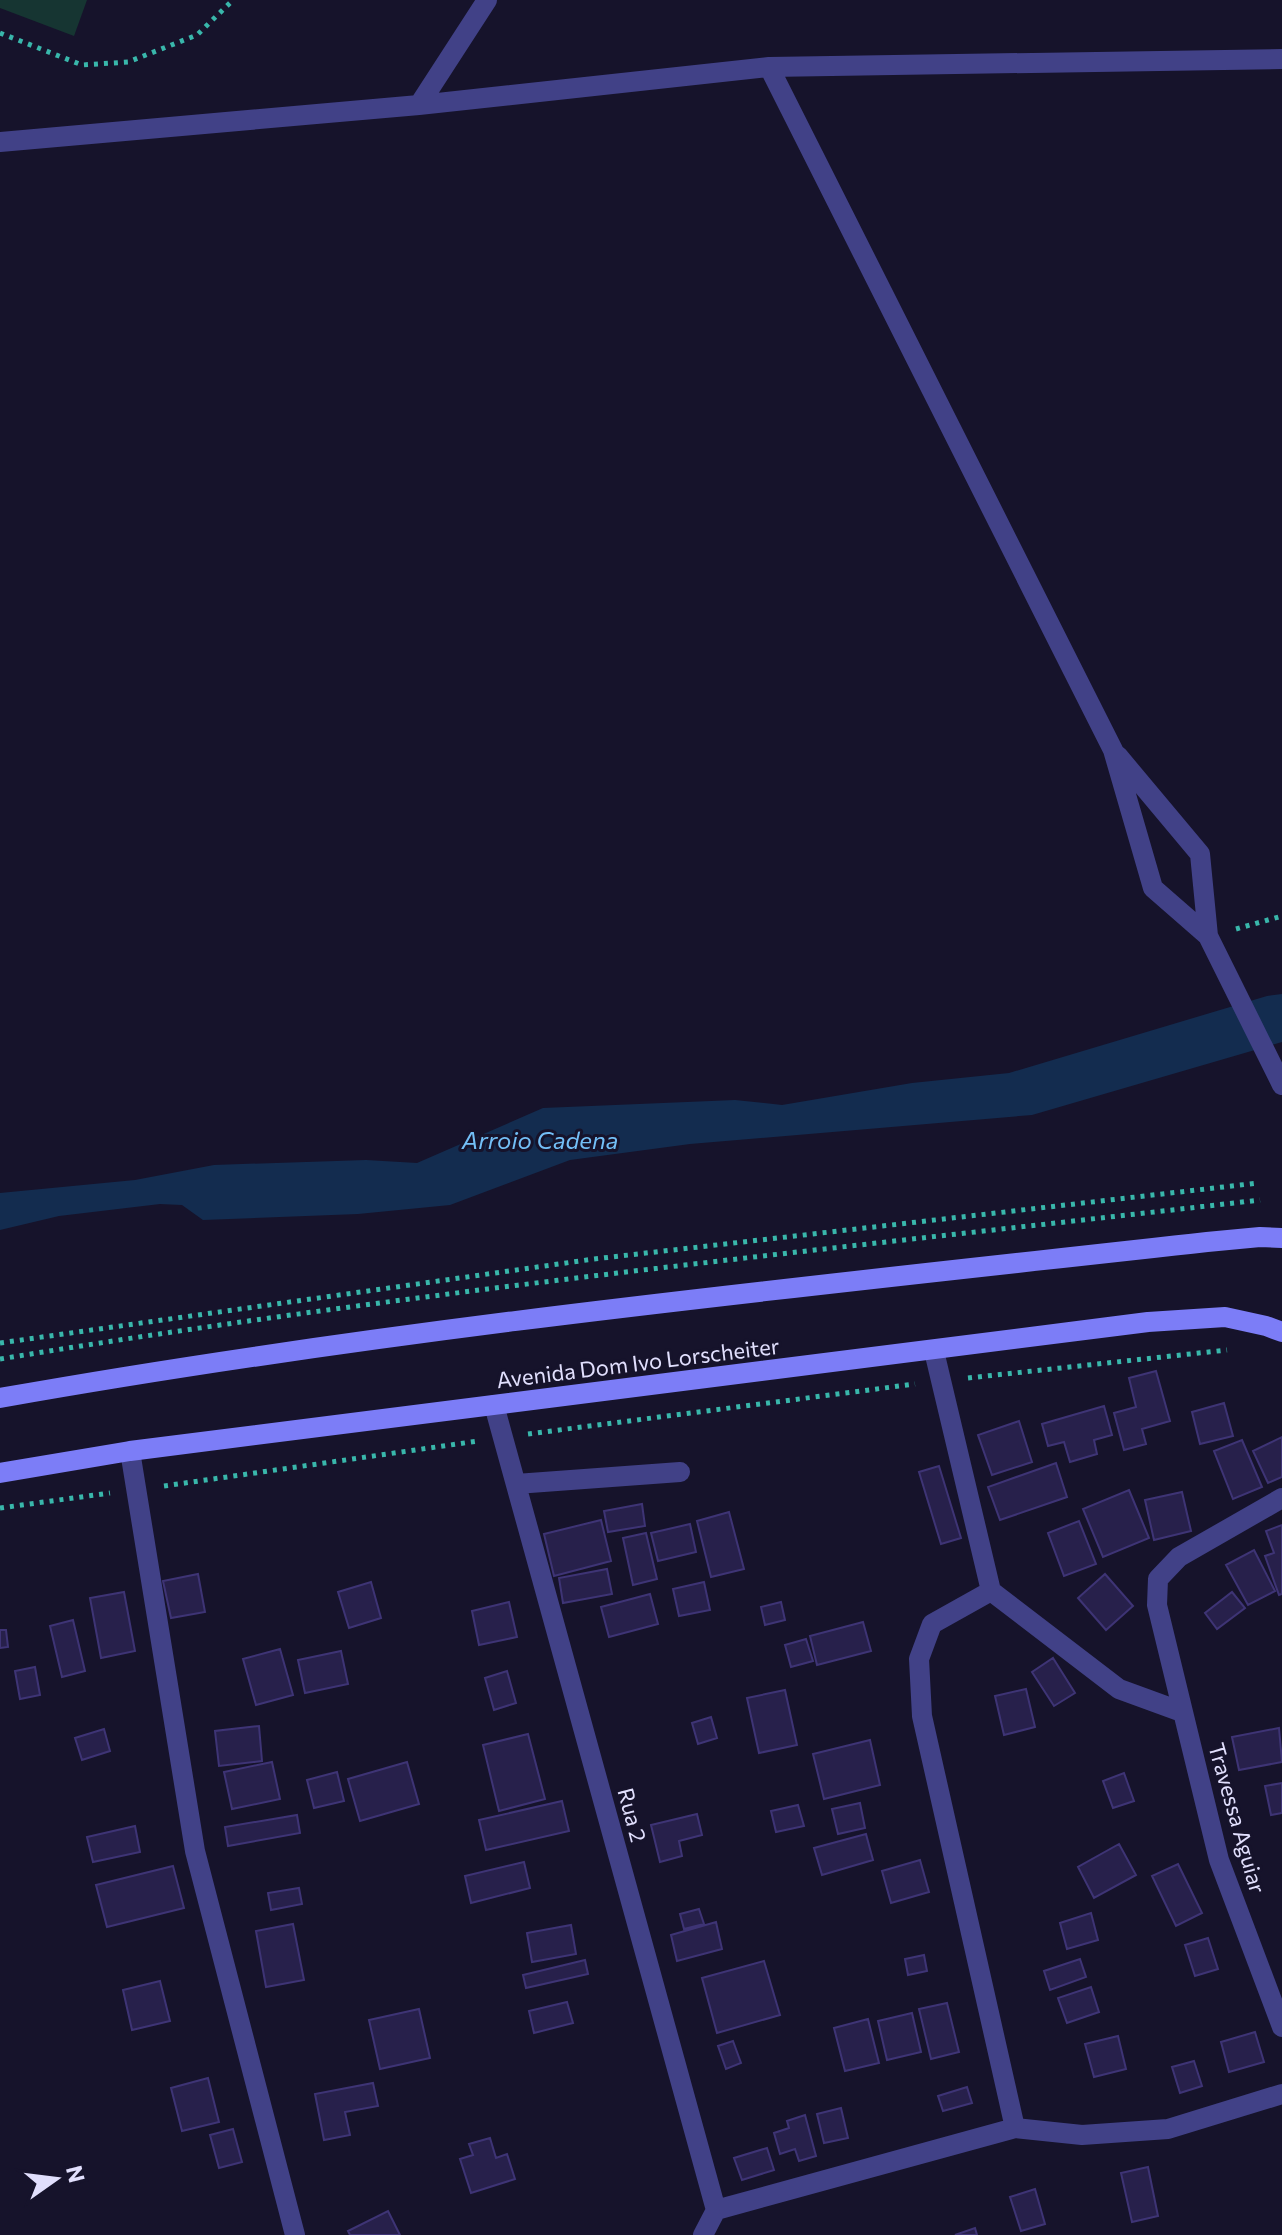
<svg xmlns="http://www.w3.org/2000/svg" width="1282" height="2235" font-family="Commissioner,sans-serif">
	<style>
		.green { fill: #163532 }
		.water { fill: #132c4f }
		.building { fill: #27204b; stroke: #3e3475; stroke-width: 2 }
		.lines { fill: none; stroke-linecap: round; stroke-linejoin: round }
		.path { stroke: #39b7ab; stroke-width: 5; stroke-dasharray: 4 6; stroke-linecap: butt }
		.lane { stroke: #414187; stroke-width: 20 }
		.street { stroke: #414187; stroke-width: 20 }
		.secondary { stroke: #7c7df7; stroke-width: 20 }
		.labels { text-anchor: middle; stroke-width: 6; stroke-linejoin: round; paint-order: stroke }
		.street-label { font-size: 22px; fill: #e1dffd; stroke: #16132b }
		.water-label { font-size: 24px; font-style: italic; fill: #73bff7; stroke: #16132b }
	</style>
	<rect width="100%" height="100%" fill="#16132b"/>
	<path class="green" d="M 0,0 L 87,0 L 74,36 L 0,8 Z"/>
	<path class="water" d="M 1282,994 L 1282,1042 L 1032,1115 L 690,1144 L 570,1160 L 450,1205 L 358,1214 L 203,1220 L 182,1205 L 160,1204 L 59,1216 L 0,1230 L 0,1193 L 135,1180 L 214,1165 L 366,1160 L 417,1163 L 543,1108 L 735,1100 L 782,1105 L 912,1083 L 1009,1073 L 1267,996 Z"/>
	<path class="building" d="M 1156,1371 L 1170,1421 L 1142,1429 L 1146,1444 L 1124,1450 L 1114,1413 L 1136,1407 L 1129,1378 Z
		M 1224,1403 L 1233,1436 L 1200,1444 L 1192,1412 Z
		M 1104,1406 L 1112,1435 L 1094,1440 L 1097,1454 L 1070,1462 L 1064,1442 L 1048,1446 L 1042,1424 Z
		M 1019,1421 L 1032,1462 L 992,1475 L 978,1435 Z
		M 1282,1437 L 1282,1477 L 1268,1483 L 1253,1451 Z
		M 1242,1440 L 1262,1487 L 1233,1499 L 1214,1451 Z
		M 1056,1463 L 1067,1497 L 1000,1520 L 988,1487 Z
		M 939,1466 L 961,1538 L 941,1544 L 919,1472 Z
		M 1129,1490 L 1149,1538 L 1103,1557 L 1083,1509 Z
		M 1182,1492 L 1191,1531 L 1154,1540 L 1145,1500 Z
		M 642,1504 L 645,1526 L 608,1532 L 604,1511 Z
		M 729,1512 L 744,1569 L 711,1577 L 697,1521 Z
		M 601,1520 L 611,1561 L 554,1576 L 544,1534 Z
		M 1079,1521 L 1096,1564 L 1064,1576 L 1048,1533 Z
		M 690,1524 L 696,1552 L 658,1561 L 651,1533 Z
		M 1282,1525 L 1282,1594 L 1279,1595 L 1265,1556 L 1274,1553 L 1266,1531 Z
		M 646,1533 L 657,1579 L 633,1585 L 623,1538 Z
		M 1254,1550 L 1275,1591 L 1248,1605 L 1226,1565 Z
		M 607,1569 L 612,1594 L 563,1603 L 559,1578 Z
		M 198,1574 L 205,1612 L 171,1618 L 163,1581 Z
		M 1105,1574 L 1133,1606 L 1106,1630 L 1078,1598 Z
		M 371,1582 L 381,1618 L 349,1628 L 338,1592 Z
		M 704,1582 L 710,1610 L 679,1616 L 673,1589 Z
		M 124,1592 L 135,1651 L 101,1658 L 90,1598 Z
		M 1232,1592 L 1245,1608 L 1217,1629 L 1205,1613 Z
		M 650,1594 L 658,1624 L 609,1637 L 601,1607 Z
		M 509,1602 L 517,1637 L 479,1645 L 472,1611 Z
		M 781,1602 L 785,1620 L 765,1625 L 761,1607 Z
		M 73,1620 L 85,1671 L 62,1677 L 50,1626 Z
		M 863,1622 L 871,1651 L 817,1665 L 810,1636 Z
		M 0,1630 L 6,1630 L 8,1647 L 0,1648 Z
		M 806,1639 L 813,1661 L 791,1667 L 785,1645 Z
		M 280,1649 L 293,1695 L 256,1705 L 243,1659 Z
		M 341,1651 L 348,1684 L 305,1693 L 298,1660 Z
		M 1053,1658 L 1075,1693 L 1054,1706 L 1032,1672 Z
		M 35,1667 L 40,1695 L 20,1699 L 15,1671 Z
		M 507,1671 L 516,1703 L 494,1710 L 485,1678 Z
		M 1026,1689 L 1035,1727 L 1004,1735 L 995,1696 Z
		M 785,1690 L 797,1745 L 759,1753 L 747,1698 Z
		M 711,1717 L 717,1738 L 698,1744 L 692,1723 Z
		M 259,1726 L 262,1761 L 219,1766 L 215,1731 Z
		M 1279,1728 L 1282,1762 L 1239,1770 L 1232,1737 Z
		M 104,1729 L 110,1751 L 82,1760 L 75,1738 Z
		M 528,1734 L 545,1799 L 499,1811 L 483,1745 Z
		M 870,1740 L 880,1785 L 824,1799 L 813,1754 Z
		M 272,1762 L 280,1799 L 232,1809 L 224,1772 Z
		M 407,1762 L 419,1804 L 360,1821 L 348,1779 Z
		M 337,1772 L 344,1801 L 314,1808 L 307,1780 Z
		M 1124,1773 L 1134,1801 L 1113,1808 L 1103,1781 Z
		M 1282,1783 L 1282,1813 L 1271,1815 L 1265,1786 Z
		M 562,1801 L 569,1831 L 486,1850 L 479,1820 Z
		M 860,1803 L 865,1828 L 838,1834 L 832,1809 Z
		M 798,1805 L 804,1826 L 776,1832 L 771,1811 Z
		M 697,1814 L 702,1835 L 679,1841 L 682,1856 L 660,1862 L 651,1825 Z
		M 297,1815 L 300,1833 L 228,1846 L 225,1827 Z
		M 135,1826 L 140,1852 L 93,1862 L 87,1837 Z
		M 866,1834 L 873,1860 L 822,1875 L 814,1848 Z
		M 1119,1844 L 1136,1875 L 1094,1898 L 1078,1867 Z
		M 920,1860 L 929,1892 L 891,1903 L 882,1871 Z
		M 524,1862 L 530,1888 L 471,1903 L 465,1876 Z
		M 1178,1864 L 1202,1913 L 1176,1926 L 1152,1876 Z
		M 173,1866 L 184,1908 L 107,1927 L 96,1885 Z
		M 299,1888 L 302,1904 L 271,1910 L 268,1893 Z
		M 699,1909 L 704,1924 L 684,1929 L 680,1914 Z
		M 1091,1913 L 1098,1940 L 1067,1949 L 1060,1923 Z
		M 716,1922 L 722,1949 L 677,1961 L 671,1935 Z
		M 293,1924 L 304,1980 L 266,1987 L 256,1931 Z
		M 571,1925 L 576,1954 L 532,1962 L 527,1933 Z
		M 1208,1938 L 1218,1969 L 1195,1976 L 1185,1945 Z
		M 924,1955 L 927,1971 L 908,1975 L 905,1959 Z
		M 1080,1959 L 1086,1977 L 1050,1990 L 1044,1971 Z
		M 585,1960 L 588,1974 L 526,1988 L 523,1975 Z
		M 764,1961 L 780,2015 L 717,2033 L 702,1978 Z
		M 160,1981 L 170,2021 L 132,2030 L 123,1990 Z
		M 1091,1987 L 1099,2012 L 1067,2023 L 1058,1998 Z
		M 567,2002 L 573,2023 L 534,2033 L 529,2011 Z
		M 947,2003 L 959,2052 L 931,2059 L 919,2009 Z
		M 419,2009 L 430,2058 L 380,2069 L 369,2020 Z
		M 912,2013 L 921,2052 L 887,2060 L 878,2021 Z
		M 868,2019 L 879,2063 L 845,2071 L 834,2028 Z
		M 1255,2032 L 1264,2062 L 1229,2072 L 1221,2042 Z
		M 1118,2036 L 1126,2069 L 1094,2077 L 1085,2044 Z
		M 733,2041 L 741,2063 L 726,2069 L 718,2046 Z
		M 1194,2061 L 1202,2086 L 1180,2093 L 1172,2067 Z
		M 208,2078 L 219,2122 L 182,2131 L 171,2088 Z
		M 373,2083 L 378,2106 L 345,2112 L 350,2135 L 324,2140 L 315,2094 Z
		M 967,2087 L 972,2103 L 943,2111 L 938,2096 Z
		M 841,2108 L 848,2138 L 824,2143 L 817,2114 Z
		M 805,2115 L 816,2156 L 799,2161 L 795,2149 L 780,2154 L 774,2133 L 789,2128 L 787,2121 Z
		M 233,2129 L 242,2162 L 219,2168 L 210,2135 Z
		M 490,2138 L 496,2158 L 507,2154 L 515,2179 L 471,2193 L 460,2159 L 473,2155 L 469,2144 Z
		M 767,2148 L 774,2170 L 742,2180 L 734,2158 Z
		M 1148,2167 L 1158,2216 L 1132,2222 L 1121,2173 Z
		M 1035,2189 L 1045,2224 L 1021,2231 L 1010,2197 Z
		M 388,2211 L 400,2235 L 350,2235 L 348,2231 Z
		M 975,2228 L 977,2235 L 955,2235 Z"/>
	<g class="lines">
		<path class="path" d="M 0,33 L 82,65 L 128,62 L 197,35 L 233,0
			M 1236,929 L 1282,916
			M 0,1343 L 594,1259 L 1258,1183
			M 0,1359 C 418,1290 840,1248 1260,1200
			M 968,1378 L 1227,1350
			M 528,1434 L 915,1384
			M 164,1486 L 478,1441
			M 0,1508 L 110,1493"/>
		<path class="lane" d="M 769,67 L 1113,750 L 1153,888 L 1208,936
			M 419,105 L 487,0
			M 0,142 L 419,105 L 769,67 L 1282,59
			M 1118,756 L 1200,854 L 1208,936 L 1282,1085"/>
		<path class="street" d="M 934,1351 L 991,1591 L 1119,1689 L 1182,1712
			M 494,1405 L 716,2210 L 703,2235
			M 130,1451 L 195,1851 L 295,2235
			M 516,1484 L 680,1472
			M 1282,1498 L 1179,1557 L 1158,1579 L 1157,1605 L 1219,1860 L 1282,2027
			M 991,1591 L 932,1624 L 919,1659 L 922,1716 L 1015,2128
			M 716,2210 L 1015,2128 L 1082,2135 L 1168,2129 L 1282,2094"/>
		<path class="secondary" d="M 0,1398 C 399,1327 804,1287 1207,1242 L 1260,1237 L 1282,1238
			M 0,1473 L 130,1451 L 1148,1322 L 1225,1317 L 1266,1326 L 1282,1332"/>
	</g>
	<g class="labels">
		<g class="street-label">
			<text transform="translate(638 1363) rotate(-7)" y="8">Avenida Dom Ivo Lorscheiter</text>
			<text transform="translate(632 1815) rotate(75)" y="8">Rua 2</text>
			<text transform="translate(1237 1818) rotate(74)" y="8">Travessa Aguiar</text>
		</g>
		<g class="water-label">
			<text x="540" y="1149">Arroio Cadena</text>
		</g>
	</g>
	<g transform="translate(56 2179) rotate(76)" stroke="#16132b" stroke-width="6" paint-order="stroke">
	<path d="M0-6L14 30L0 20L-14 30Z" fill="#e1dffd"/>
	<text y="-12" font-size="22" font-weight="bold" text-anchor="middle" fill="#e1dffd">N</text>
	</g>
</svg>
